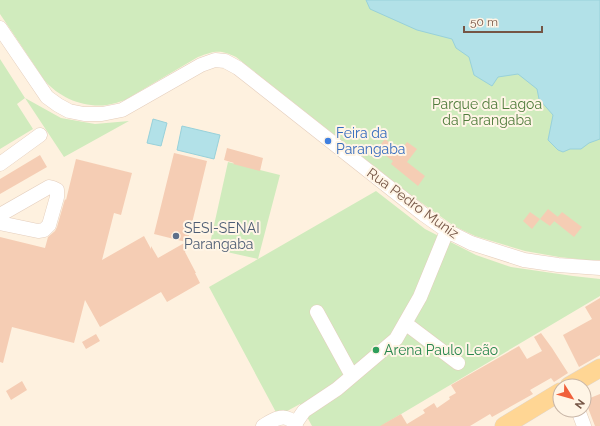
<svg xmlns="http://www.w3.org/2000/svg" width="600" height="426" font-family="Raleway,sans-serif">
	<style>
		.green { fill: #d0ebbd }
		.water { fill: #b2e1e8; stroke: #98d1da }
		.building { fill: #f5cdb4 }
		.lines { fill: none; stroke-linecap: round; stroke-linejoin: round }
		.minor-casing { stroke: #e4cebd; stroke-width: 15 }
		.major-casing { stroke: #ded6d2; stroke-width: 19 }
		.minor { stroke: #fff; stroke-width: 14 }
		.major { stroke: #ffd694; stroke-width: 18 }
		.shop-dot { fill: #3f7fe0; stroke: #fff5e6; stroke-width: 1.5 }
		.service-dot { fill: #5c6f8a; stroke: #fff5e6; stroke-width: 1.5 }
		.leisure-dot { fill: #2e9e5b; stroke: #fff5e6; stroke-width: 1.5 }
		.labels { text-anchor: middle; stroke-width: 4; stroke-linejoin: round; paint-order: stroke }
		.park-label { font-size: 14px; fill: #507c3c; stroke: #fff5e6 }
		.shop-label { font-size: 14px; fill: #366cbe; stroke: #fff5e6; text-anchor: start }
		.street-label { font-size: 14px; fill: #755545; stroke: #fff5e6 }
		.service-label { font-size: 14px; fill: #4e5e75; stroke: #fff5e6; text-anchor: start }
		.leisure-label { font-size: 14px; fill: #27864d; stroke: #fff5e6; text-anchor: start }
	</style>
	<rect width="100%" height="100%" fill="#fef1df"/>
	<path class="green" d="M 0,0 L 600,0 L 600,260 L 586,260 L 559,257 L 525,251 L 475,236 L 454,226 L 412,196 L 236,57 C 220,49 214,51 198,57 L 125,100 C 119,102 113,104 107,105 C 84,108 60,98 45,81 L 0,14 Z
		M 0,59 L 25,98 L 61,118 L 95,124 L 129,121 L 64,157 L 25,98 L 17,104 L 33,129 L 0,149 Z
		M 228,162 L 280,175 L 258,259 L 376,191 L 425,229 L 476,255 L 511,267 L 573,276 L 600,279 L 600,296 L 381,426 L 312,426 L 300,404 L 278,416 L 209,287 L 258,259 L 209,248 Z"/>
	<path class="water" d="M 366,0 L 600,0 L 600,139 L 589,143 L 581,149 L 570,149 L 563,152 L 558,150 L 548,140 L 553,115 L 539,99 L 537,89 L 518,74 L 498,77 L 492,86 L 474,75 L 469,57 L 456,48 L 452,39 L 417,30 L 370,9 Z
		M 153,119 L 167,123 L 161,146 L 147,143 Z
		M 182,126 L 220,135 L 214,159 L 177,150 Z"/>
	<path class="building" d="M 385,139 L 400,151 L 407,142 L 417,149 L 407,162 L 425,176 L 418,186 L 391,164 L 393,161 L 377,149 Z
		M 227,148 L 263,158 L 260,171 L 233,164 L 234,163 L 224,160 Z
		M 174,153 L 207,161 L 185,252 L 196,273 L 195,273 L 200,283 L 167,302 L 161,292 L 100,327 L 85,300 L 74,343 L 12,327 L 3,363 L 0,362 L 0,237 L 45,248 L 48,237 L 55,231 L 57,227 L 65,199 L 66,200 L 76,159 L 132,173 L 121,215 L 114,213 L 102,260 L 144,236 L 151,249 L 151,246 L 158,258 L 186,242 L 154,234 Z
		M 40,155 L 47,167 L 0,194 L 0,179 Z
		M 548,209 L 558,217 L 550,226 L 540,219 Z
		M 530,212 L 540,219 L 532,229 L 523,221 Z
		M 562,212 L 582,227 L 574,237 L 554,221 Z
		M 600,298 L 600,355 L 579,367 L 563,335 L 592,319 L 585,307 Z
		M 541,333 L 552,348 L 568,373 L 554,382 L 551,378 L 530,390 L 533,394 L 492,417 L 490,414 L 470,426 L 380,426 L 401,414 L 407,424 L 425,413 L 423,410 L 434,403 L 437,408 L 450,399 L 449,397 L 456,393 L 451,385 L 519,346 L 527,359 L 542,351 L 534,337 Z
		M 96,334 L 100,341 L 86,349 L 82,342 Z
		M 22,381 L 27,390 L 11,400 L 6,391 Z
		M 600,394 L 600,426 L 595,426 L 585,400 Z"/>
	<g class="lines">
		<defs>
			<path id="minor" d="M 0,28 L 47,97 L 58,105 L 69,111 L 84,114 L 102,114 L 122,110 L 201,65 L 215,60 L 225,61 L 238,68 L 423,214 L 447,231 L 471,243 L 524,260 L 558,265 L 600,268
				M 0,164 L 40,135
				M 0,215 L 49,187 L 53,188 L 57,190 L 57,197 L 49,225 L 44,230 L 38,231 L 0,223
				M 317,312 L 352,376
				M 405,323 L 458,363
				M 578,410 L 584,426
				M 295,424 L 304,411 L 337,389 L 396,339 L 420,297 L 447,231
				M 263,426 C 270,422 281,414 289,419 C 292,420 294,424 296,426"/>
			<path id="major" d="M 569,386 L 600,368
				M 504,426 L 560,392"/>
		</defs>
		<use href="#minor" class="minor-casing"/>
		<use href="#major" class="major-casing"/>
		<use href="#minor" class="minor"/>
		<use href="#major" class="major"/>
	</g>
	<circle class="shop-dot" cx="328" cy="141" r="4"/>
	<circle class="service-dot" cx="176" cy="236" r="4"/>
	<circle class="leisure-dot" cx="376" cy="350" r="4"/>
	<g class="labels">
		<g class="park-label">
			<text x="487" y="109">Parque da Lagoa<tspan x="487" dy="16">da Parangaba</tspan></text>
		</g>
		<g class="shop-label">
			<text x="336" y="138">Feira da<tspan x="336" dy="16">Parangaba</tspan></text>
		</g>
		<g class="street-label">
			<text transform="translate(413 203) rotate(36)" y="5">Rua Pedro Muniz</text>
		</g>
		<g class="service-label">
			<text x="184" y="233">SESI-SENAI<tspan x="184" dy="16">Parangaba</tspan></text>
		</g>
		<g class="leisure-label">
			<text x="384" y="355">Arena Paulo Leão</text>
		</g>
	</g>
	<g transform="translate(572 398) rotate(127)"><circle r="19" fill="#fff5e6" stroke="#c8b5a6"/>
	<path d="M0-3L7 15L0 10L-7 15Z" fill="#f0603b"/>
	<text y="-6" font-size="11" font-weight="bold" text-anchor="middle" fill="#755545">N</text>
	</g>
	<path d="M464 26v6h78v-6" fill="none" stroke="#755545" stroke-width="2"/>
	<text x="470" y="26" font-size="12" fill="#755545" stroke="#fff5e6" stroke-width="3" paint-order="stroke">50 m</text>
</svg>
